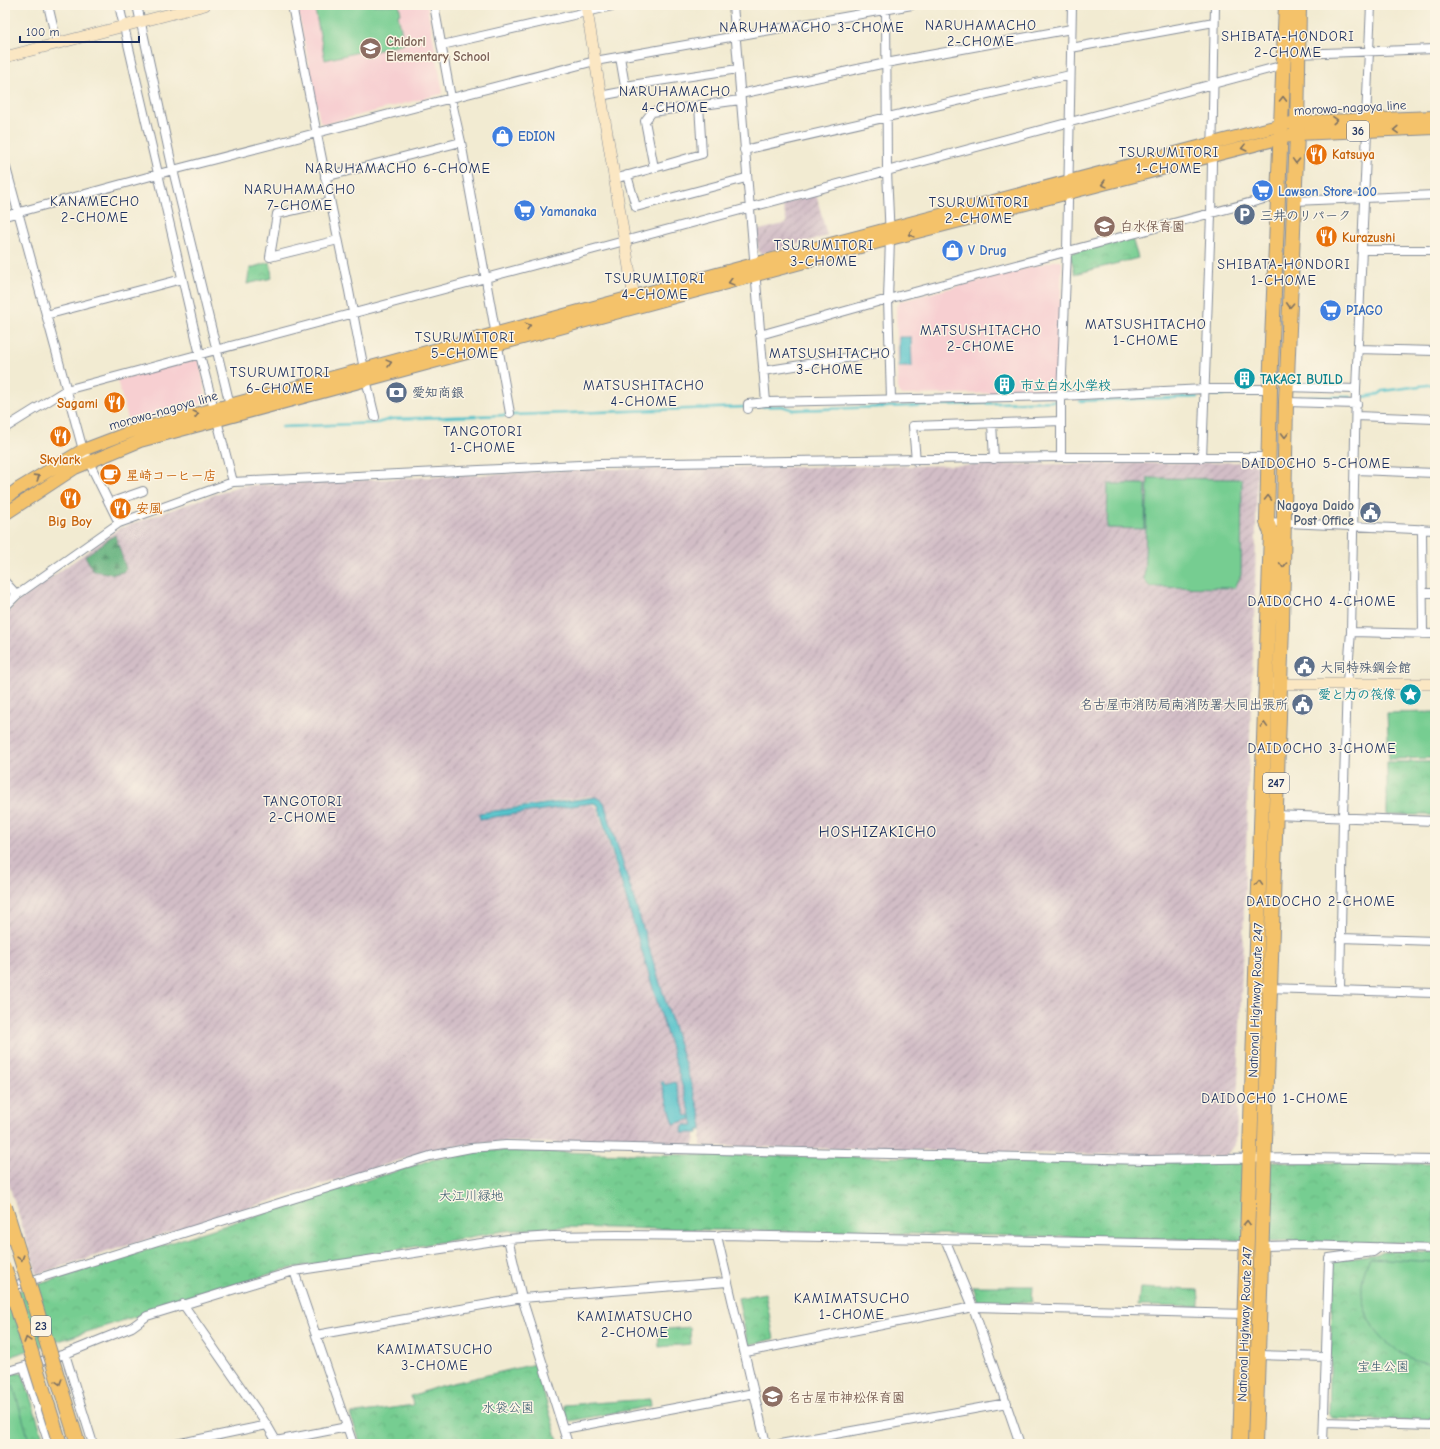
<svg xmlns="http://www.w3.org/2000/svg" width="1440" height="1449" font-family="'Comic Neue','Klee One',sans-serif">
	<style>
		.built { fill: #f7cfd1 }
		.industrial { fill: url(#industrial-furrows) }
		.forest { fill: url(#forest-firs); stroke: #3e706c }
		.park { fill: url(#park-crowns); stroke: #487e78 }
		.pitch { fill: #76cd91; stroke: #487e78 }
		.water { fill: #54c2ca; stroke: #387894 }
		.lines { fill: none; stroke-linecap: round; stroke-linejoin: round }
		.stream { stroke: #54c2ca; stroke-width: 2.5 }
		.street-casing { stroke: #868d98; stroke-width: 10 }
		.secondary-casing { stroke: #868d98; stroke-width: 12 }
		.primary-casing { stroke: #868d98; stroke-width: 14 }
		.highway-casing { stroke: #868d98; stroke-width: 16 }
		.street { stroke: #fff; stroke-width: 8 }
		.secondary { stroke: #fbe7c3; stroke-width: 11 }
		.primary { stroke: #f4c26a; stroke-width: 12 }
		.highway { stroke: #f4c26a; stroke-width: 14 }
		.highway-bridge-casing { stroke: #868d98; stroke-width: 16; stroke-linecap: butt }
		.highway-bridge { stroke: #f4c26a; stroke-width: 14 }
		.oneway { stroke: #7d7163 }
		.labels { text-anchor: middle; stroke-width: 3; stroke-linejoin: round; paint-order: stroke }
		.shield { fill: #fcf5e5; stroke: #5e6a86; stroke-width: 1 }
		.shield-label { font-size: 12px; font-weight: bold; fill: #1b2f5e }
		.education-label { font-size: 13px; font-weight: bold; fill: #785e54; stroke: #fcf5e5; text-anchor: start }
		.street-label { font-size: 13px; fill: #1b2f5e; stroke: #fcf5e5 }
		.shop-label { font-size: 13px; font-weight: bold; fill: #366cbe; stroke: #fcf5e5; text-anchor: start }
		.food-label { font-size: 13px; font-weight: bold; fill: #c56008; stroke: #fcf5e5; text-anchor: start }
		.service-label { font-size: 13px; font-weight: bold; fill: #4e5e75; stroke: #fcf5e5; text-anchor: start }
		.culture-label { font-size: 13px; font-weight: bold; fill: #0d838f; stroke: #fcf5e5; text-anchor: start }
		.park-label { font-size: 13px; fill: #32566b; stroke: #fcf5e5 }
		.neighbourhood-label { font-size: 14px; letter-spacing: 1px; fill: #1b2f5e; stroke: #fcf5e5 }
		.quarter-label { font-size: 15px; letter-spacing: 1px; fill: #1b2f5e; stroke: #fcf5e5 }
	</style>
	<defs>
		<pattern id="industrial-furrows" width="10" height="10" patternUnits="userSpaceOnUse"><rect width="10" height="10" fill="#d2bdc6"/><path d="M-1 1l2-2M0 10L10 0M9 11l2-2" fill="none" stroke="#aa9aa4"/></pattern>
		<pattern id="forest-firs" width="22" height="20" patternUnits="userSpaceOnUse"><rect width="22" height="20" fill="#60b07b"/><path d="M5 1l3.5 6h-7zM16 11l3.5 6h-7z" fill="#4e9068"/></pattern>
		<pattern id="park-crowns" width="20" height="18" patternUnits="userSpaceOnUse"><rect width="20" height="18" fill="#76cd91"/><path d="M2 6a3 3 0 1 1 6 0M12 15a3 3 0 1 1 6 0" fill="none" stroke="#66b07f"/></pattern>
	</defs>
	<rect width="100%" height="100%" fill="#fcf5e5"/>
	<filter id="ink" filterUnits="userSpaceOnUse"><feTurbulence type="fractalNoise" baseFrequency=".025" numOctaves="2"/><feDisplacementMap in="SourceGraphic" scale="8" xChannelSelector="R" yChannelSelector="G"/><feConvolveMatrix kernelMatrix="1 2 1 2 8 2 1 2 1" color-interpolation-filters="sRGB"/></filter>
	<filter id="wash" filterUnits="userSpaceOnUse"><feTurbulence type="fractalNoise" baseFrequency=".012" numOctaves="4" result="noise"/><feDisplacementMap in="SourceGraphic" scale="16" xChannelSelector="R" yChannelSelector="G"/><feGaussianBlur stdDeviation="0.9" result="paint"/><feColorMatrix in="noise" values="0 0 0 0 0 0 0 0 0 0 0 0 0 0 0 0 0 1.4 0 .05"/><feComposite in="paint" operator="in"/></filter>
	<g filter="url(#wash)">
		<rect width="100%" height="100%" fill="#f2ebd2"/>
		<path class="built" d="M 297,5 L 427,5 L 443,92 L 441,94 L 325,124 L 320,122 Z
			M 1058,260 L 1062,263 L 1057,392 L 902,395 L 898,391 L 896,306 L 901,301 Z
			M 199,359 L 207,402 L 129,423 L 117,380 Z"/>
		<path class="industrial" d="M 816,194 L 827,236 L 761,254 L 758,251 L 756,231 L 787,223 L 782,204 Z
			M 1253,462 L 1257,467 L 1255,593 L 1236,1142 L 1225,1157 L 701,1146 L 702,1121 L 595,797 L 590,796 L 482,812 L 482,818 L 591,804 L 597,807 L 696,1125 L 694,1145 L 507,1142 L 470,1144 L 429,1151 L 37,1274 L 5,1172 L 5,615 L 20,600 L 120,528 L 239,486 L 608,469 Z"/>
		<path class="forest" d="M 115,535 L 126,569 L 123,572 L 113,574 L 94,571 L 85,556 Z"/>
		<path class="park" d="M 1132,238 L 1138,258 L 1075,274 L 1070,253 Z
			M 270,262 L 272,278 L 247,284 L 250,268 Z
			M 1387,762 L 1435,762 L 1435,815 L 1387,815 Z
			M 503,1150 L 624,1154 L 1435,1164 L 1435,1244 L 560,1227 L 504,1231 L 282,1270 L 5,1358 L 5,1295 L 431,1160 L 471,1152 Z
			M 1382,1251 L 1435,1252 L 1435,1422 L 1332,1418 L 1329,1413 L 1333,1260 L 1376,1254 Z
			M 973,1286 L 1033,1286 L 1032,1302 L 978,1303 Z
			M 1140,1288 L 1198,1290 L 1200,1307 L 1138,1306 Z
			M 765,1293 L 774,1339 L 748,1345 L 738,1298 Z
			M 690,1327 L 691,1344 L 659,1347 L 658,1330 Z
			M 535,1364 L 559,1444 L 361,1444 L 350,1414 L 413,1405 L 411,1396 L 440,1386 Z
			M 18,1373 L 23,1374 L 45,1444 L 5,1444 L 5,1375 Z
			M 650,1399 L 651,1406 L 570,1421 L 567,1418 L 564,1405 Z"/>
		<path class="pitch" d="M 314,5 L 399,5 L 401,14 L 398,15 L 404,44 L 364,54 L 363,51 L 325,60 Z
			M 1148,478 L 1242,479 L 1241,575 L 1235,588 L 1150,587 L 1144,580 Z
			M 1108,484 L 1146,484 L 1145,529 L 1107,528 Z
			M 1435,712 L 1435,758 L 1389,759 L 1387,713 Z
			M 1370,1258 L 1435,1262 L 1435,1364 C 1384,1359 1344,1307 1370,1258 Z
			M 13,1385 L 30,1444 L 5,1444 L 5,1388 Z"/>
		<path class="water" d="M 899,337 L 911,337 L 912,367 L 899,367 Z
			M 596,797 L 604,802 L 701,1116 L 702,1130 L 698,1130 L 698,1133 L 682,1133 L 683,1125 L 694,1125 L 598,805 L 593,803 L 480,819 L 479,813 Z
			M 663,1081 L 665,1085 L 675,1082 L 686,1116 L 690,1115 L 691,1119 L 674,1124 L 661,1082 Z"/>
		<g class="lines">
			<path class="stream" d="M 1207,395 L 1263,394
				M 1300,397 L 1351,397
				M 1363,397 L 1379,394 L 1383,391 L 1435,384
				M 1080,401 L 1197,397
				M 753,407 L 782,406 L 794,410 L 1056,401
				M 282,427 L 377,423 L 391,419 L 746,407"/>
		</g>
	</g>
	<g filter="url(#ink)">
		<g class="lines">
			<defs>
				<path id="street" d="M 48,5 L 57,43
					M 119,5 L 200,355 L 233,482
					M 137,5 L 173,170 L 230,405
					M 292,5 C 310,101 329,196 349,291 C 357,333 364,375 375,417
					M 434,5 L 451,98 L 461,142 L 510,413
					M 733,5 L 766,402
					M 886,5 L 887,171 L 890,239 L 888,299 L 891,399
					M 442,45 L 617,5
					M 1071,48 L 1214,22
					M 1297,54 L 1435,49
					M 620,57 L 625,86
					M 740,94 L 886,63 L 1071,29
					M 600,96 L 626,91 L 625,86 L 738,69
					M 1366,119 L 1371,5
					M 744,150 L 1070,75
					M 5,164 L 83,450 L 119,523
					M 654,168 L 702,154 L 699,105
					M 627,175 L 636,207 L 746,178
					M 325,177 L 461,142
					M 614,179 L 654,168 L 645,121 L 652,112 L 740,100
					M 1294,201 L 1435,195
					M 330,202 L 277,214 L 270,257 L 338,240
					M 5,216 L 173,170 L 595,61 L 912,5
					M 1363,250 L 1435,250
					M 46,315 L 182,279
					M 760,335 L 888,299 L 1279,195
					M 1358,349 L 1435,351
					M 763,371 L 890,351
					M 1286,387 L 1356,389
					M 1286,402 L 1357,404
					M 748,409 L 748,404 L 766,402 L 1061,396 L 1205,389 L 1270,389
					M 1356,416 L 1435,419
					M 992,423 L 994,459
					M 5,428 L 66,390 L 1284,65
					M 1061,457 L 1061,396 L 1067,251 L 1072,5
					M 1202,458 L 1211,215 L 1215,5
					M 916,461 L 913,426 L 1061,421
					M 1356,470 L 1435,473
					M 109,503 L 143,491
					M 1267,522 L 1435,530
					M 1422,529 L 1423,634
					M 5,582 L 17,595
					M 1423,593 L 1435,593
					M 5,607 L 17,595 L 119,523 L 233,482 L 600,464 L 1061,457 L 1268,457
					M 1351,632 L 1435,634
					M 1274,815 L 1435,821
					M 1341,938 L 1435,941
					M 1266,988 L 1435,993
					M 1340,990 L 1343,817 L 1347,682 L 1351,632 L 1356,389 L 1367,131
					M 717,1236 L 766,1444
					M 508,1239 L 522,1298 L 568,1444
					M 945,1239 L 973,1307 L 1020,1444
					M 1260,1246 L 1302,1245 L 1435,1249
					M 294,1271 L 353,1444
					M 7,1288 L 430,1156 L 471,1148 L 506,1145 L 1146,1160 L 1304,1158 L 1435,1160
					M 183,1304 L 267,1425 L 278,1444
					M 316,1335 L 522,1298 L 727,1282
					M 746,1352 L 973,1307 L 1245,1314
					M 65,1354 L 93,1444
					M 1258,1355 L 1326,1357
					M 24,1367 L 49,1444
					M 5,1372 L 65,1354 L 132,1327 L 147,1316 L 294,1271 L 508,1239 L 553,1236 L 617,1235 L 717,1236 L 723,1235 L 1247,1245
					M 1324,1422 L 1435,1425
					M 564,1429 L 754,1393
					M 276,1441 L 347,1427
					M 176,1444 L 267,1425
					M 780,1444 L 1007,1403
					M 1323,1444 L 1329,1258 L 1373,1252 L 1380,1247"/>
				<path id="secondary" d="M 586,5 L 635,304
					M 5,57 L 205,5
					M 1272,684 L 1435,684"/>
				<path id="primary" d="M 5,499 L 18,489 L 83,450 L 133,431 L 754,264 L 1282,125 L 1296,122 L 1435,117
					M 5,514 L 75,468 L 140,441 L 890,239 L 1297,134 L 1435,128"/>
				<path id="highway" d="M 1240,1444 L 1271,533 L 1267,522 L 1270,389 L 1286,5
					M 1255,1444 L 1282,625 L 1286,402 L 1297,134 L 1299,5"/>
			</defs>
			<use href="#street" class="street-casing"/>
			<use href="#secondary" class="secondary-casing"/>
			<use href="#primary" class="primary-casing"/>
			<use href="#highway" class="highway-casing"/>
			<use href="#street" class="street"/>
			<use href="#secondary" class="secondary"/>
			<use href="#primary" class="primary"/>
			<use href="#highway" class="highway"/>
			<defs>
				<path id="highway-bridge" d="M 5,1207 L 78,1444
					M 5,1269 L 60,1444"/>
			</defs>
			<use href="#highway-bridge" class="highway-bridge-casing"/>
			<use href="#highway-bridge" class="highway-bridge"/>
		</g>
		<defs><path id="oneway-chevron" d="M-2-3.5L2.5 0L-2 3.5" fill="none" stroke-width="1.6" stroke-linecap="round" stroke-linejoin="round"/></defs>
		<g class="oneway">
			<use href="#oneway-chevron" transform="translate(1283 99) rotate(-89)"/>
			<use href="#oneway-chevron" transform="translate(1335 120) rotate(-3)"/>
			<use href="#oneway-chevron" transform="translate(1396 130) rotate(178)"/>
			<use href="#oneway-chevron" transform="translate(1244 148) rotate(166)"/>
			<use href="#oneway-chevron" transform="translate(1296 161) rotate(92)"/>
			<use href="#oneway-chevron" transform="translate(1104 184) rotate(165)"/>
			<use href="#oneway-chevron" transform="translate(911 234) rotate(165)"/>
			<use href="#oneway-chevron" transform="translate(731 282) rotate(165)"/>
			<use href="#oneway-chevron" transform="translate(1290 305) rotate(93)"/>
			<use href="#oneway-chevron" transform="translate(528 326) rotate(-15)"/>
			<use href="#oneway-chevron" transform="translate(389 363) rotate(-15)"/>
			<use href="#oneway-chevron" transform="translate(196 414) rotate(-14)"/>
			<use href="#oneway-chevron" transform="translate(1285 435) rotate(91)"/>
			<use href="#oneway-chevron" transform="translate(37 477) rotate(-32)"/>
			<use href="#oneway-chevron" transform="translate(1268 498) rotate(-89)"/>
			<use href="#oneway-chevron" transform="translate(1283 565) rotate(92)"/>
			<use href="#oneway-chevron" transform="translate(1264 725) rotate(-88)"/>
			<use href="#oneway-chevron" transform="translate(1259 883) rotate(-88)"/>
			<use href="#oneway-chevron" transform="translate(1247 1223) rotate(-88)"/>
			<use href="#oneway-chevron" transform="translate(21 1258) rotate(73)"/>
			<use href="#oneway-chevron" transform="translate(27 1340) rotate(-107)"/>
			<use href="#oneway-chevron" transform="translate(59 1382) rotate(73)"/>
		</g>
	</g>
	<defs>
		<symbol id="school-disc" viewBox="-11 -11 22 22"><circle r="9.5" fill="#8d6e63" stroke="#fcf5e5"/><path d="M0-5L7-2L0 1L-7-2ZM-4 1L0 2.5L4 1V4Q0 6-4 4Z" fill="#fff"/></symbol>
		<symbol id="shop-disc" viewBox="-11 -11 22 22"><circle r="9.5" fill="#3f7fe0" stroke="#fcf5e5"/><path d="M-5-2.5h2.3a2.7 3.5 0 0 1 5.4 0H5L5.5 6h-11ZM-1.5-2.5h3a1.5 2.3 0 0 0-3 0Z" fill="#fff"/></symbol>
		<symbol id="restaurant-disc" viewBox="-11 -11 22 22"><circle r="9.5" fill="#e8710a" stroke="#fcf5e5"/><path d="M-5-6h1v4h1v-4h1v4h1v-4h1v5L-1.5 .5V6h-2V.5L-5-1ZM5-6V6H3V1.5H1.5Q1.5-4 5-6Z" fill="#fff"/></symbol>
		<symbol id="supermarket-disc" viewBox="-11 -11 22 22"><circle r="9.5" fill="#3f7fe0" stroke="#fcf5e5"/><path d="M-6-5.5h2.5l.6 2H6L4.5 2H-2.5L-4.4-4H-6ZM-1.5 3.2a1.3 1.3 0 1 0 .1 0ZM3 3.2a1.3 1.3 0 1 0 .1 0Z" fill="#fff"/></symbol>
		<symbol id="parking-disc" viewBox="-11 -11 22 22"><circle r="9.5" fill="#5c6f8a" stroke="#fcf5e5"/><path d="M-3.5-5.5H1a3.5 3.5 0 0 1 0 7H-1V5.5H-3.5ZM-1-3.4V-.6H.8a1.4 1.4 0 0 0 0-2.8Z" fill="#fff"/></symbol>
		<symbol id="building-disc" viewBox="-11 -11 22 22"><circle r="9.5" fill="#0f9aa8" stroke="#fcf5e5"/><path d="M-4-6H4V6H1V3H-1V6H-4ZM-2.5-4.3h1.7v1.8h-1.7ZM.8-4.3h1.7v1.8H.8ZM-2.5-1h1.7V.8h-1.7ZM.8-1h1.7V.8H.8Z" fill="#fff"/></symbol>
		<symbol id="bank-disc" viewBox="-11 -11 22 22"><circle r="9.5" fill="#5c6f8a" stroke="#fcf5e5"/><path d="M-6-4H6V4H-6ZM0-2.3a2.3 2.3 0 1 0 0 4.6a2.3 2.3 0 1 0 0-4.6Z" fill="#fff"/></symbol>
		<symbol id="cafe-disc" viewBox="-11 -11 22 22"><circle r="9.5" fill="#e8710a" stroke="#fcf5e5"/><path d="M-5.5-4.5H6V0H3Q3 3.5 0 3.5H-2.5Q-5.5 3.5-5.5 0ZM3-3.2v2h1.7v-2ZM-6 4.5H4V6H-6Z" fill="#fff"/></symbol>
		<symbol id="civic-disc" viewBox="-11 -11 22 22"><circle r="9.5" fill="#5c6f8a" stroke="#fcf5e5"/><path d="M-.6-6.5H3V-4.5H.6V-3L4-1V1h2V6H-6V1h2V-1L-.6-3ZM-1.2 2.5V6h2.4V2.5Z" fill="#fff"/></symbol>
		<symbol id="sight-disc" viewBox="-11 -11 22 22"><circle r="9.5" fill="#0f9aa8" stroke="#fcf5e5"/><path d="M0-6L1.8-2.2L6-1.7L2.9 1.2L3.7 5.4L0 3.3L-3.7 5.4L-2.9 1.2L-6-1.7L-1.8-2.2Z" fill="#fff"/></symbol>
	</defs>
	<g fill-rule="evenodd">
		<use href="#school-disc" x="358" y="36" width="25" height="25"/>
		<use href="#shop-disc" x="490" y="124" width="25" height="25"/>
		<use href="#restaurant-disc" x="1304" y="142" width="25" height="25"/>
		<use href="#supermarket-disc" x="1250" y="178" width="25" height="25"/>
		<use href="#supermarket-disc" x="512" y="198" width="25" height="25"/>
		<use href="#parking-disc" x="1232" y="202" width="25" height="25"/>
		<use href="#school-disc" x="1092" y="214" width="25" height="25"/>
		<use href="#restaurant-disc" x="1314" y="224" width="25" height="25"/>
		<use href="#shop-disc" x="940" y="238" width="25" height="25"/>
		<use href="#supermarket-disc" x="1318" y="298" width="25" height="25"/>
		<use href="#building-disc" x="1232" y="366" width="25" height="25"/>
		<use href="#building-disc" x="992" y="372" width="25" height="25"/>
		<use href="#bank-disc" x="384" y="380" width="25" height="25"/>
		<use href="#restaurant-disc" x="102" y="390" width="25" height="25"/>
		<use href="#restaurant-disc" x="48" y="424" width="25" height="25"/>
		<use href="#cafe-disc" x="98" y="462" width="25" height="25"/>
		<use href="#restaurant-disc" x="58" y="486" width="25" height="25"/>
		<use href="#restaurant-disc" x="108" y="496" width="25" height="25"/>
		<use href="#civic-disc" x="1358" y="500" width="25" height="25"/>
		<use href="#civic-disc" x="1292" y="654" width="25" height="25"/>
		<use href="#sight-disc" x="1398" y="682" width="25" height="25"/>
		<use href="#civic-disc" x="1290" y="692" width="25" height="25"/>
		<use href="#school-disc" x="760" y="1384" width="25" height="25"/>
	</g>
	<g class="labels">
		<g class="shield">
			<rect x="1347" y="121" width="22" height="20" rx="3"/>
			<rect x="1263" y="773" width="26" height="20" rx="3"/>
			<rect x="31" y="1316" width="20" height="20" rx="3"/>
		</g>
		<g class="shield-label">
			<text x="1358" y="135">36</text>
			<text x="1276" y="787">247</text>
			<text x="41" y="1330">23</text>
		</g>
		<g class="education-label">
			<text x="386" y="46">Chidori<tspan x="386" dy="15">Elementary School</tspan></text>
			<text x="1120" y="231">白水保育園</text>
			<text x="788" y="1402">名古屋市神松保育園</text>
		</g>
		<g class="street-label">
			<text transform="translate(1350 107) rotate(-3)" y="5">morowa-nagoya line</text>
			<text transform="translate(163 410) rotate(-16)" y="5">morowa-nagoya line</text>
			<text transform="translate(1255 1000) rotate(-88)" y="5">National Highway Route 247</text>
			<text transform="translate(1244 1324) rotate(-88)" y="5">National Highway Route 247</text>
		</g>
		<g class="shop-label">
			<text x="518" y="141">EDION</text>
			<text x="1278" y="196">Lawson Store 100</text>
			<text x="540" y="216">Yamanaka</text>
			<text x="968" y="255">V Drug</text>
			<text x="1346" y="315">PIAGO</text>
		</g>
		<g class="food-label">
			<text x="1332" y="159">Katsuya</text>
			<text x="1342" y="242">Kurazushi</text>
			<text x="98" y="408" text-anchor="end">Sagami</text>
			<text x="60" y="464" text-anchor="middle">Skylark</text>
			<text x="126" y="480">星崎コーヒー店</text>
			<text x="136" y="513">安風</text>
			<text x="70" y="526" text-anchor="middle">Big Boy</text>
		</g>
		<g class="service-label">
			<text x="1260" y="220">三井のリパーク</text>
			<text x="412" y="397">愛知商銀</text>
			<text x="1354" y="510" text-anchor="end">Nagoya Daido<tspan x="1354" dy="15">Post Office</tspan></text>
			<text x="1320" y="672">大同特殊鋼会館</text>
			<text x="1288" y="709" text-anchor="end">名古屋市消防局南消防署大同出張所</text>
		</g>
		<g class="culture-label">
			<text x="1260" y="384">TAKAGI BUILD</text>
			<text x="1020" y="390">市立白水小学校</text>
			<text x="1396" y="699" text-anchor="end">愛と力の筏像</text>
		</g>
		<g class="park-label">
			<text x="471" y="1200">大江川緑地</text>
			<text x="1383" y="1371">宝生公園</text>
			<text x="508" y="1412">水袋公園</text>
		</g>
		<g class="neighbourhood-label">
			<text x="981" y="30">NARUHAMACHO<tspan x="981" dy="16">2-CHOME</tspan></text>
			<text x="812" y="32">NARUHAMACHO 3-CHOME</text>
			<text x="1288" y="41">SHIBATA-HONDORI<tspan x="1288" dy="16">2-CHOME</tspan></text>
			<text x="675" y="96">NARUHAMACHO<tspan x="675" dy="16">4-CHOME</tspan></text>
			<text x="1169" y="157">TSURUMITORI<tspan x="1169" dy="16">1-CHOME</tspan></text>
			<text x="398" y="173">NARUHAMACHO 6-CHOME</text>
			<text x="300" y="194">NARUHAMACHO<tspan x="300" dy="16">7-CHOME</tspan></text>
			<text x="95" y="206">KANAMECHO<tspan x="95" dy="16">2-CHOME</tspan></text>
			<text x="979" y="207">TSURUMITORI<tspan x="979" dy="16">2-CHOME</tspan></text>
			<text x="824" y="250">TSURUMITORI<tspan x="824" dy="16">3-CHOME</tspan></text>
			<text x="1284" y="269">SHIBATA-HONDORI<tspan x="1284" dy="16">1-CHOME</tspan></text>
			<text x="655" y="283">TSURUMITORI<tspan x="655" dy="16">4-CHOME</tspan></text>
			<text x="1146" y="329">MATSUSHITACHO<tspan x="1146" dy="16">1-CHOME</tspan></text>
			<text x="981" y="335">MATSUSHITACHO<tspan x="981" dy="16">2-CHOME</tspan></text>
			<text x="465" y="342">TSURUMITORI<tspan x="465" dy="16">5-CHOME</tspan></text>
			<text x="830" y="358">MATSUSHITACHO<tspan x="830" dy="16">3-CHOME</tspan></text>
			<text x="280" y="377">TSURUMITORI<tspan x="280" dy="16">6-CHOME</tspan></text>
			<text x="644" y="390">MATSUSHITACHO<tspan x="644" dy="16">4-CHOME</tspan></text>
			<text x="483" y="436">TANGOTORI<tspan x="483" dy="16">1-CHOME</tspan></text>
			<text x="1316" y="468">DAIDOCHO 5-CHOME</text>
			<text x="1322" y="606">DAIDOCHO 4-CHOME</text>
			<text x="1322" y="753">DAIDOCHO 3-CHOME</text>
			<text x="303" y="806">TANGOTORI<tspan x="303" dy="16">2-CHOME</tspan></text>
			<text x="1321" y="906">DAIDOCHO 2-CHOME</text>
			<text x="1275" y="1103">DAIDOCHO 1-CHOME</text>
			<text x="852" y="1303">KAMIMATSUCHO<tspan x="852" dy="16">1-CHOME</tspan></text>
			<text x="635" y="1321">KAMIMATSUCHO<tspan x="635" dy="16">2-CHOME</tspan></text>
			<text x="435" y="1354">KAMIMATSUCHO<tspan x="435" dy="16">3-CHOME</tspan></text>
		</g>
		<g class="quarter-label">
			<text x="878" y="837">HOSHIZAKICHO</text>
		</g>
	</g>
	<rect width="1440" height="1449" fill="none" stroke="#fcf5e5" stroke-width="20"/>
	<path d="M20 36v6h119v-6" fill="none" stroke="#1b2f5e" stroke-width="2"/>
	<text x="26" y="36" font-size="12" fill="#1b2f5e" stroke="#fcf5e5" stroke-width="3" paint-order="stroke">100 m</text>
</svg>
